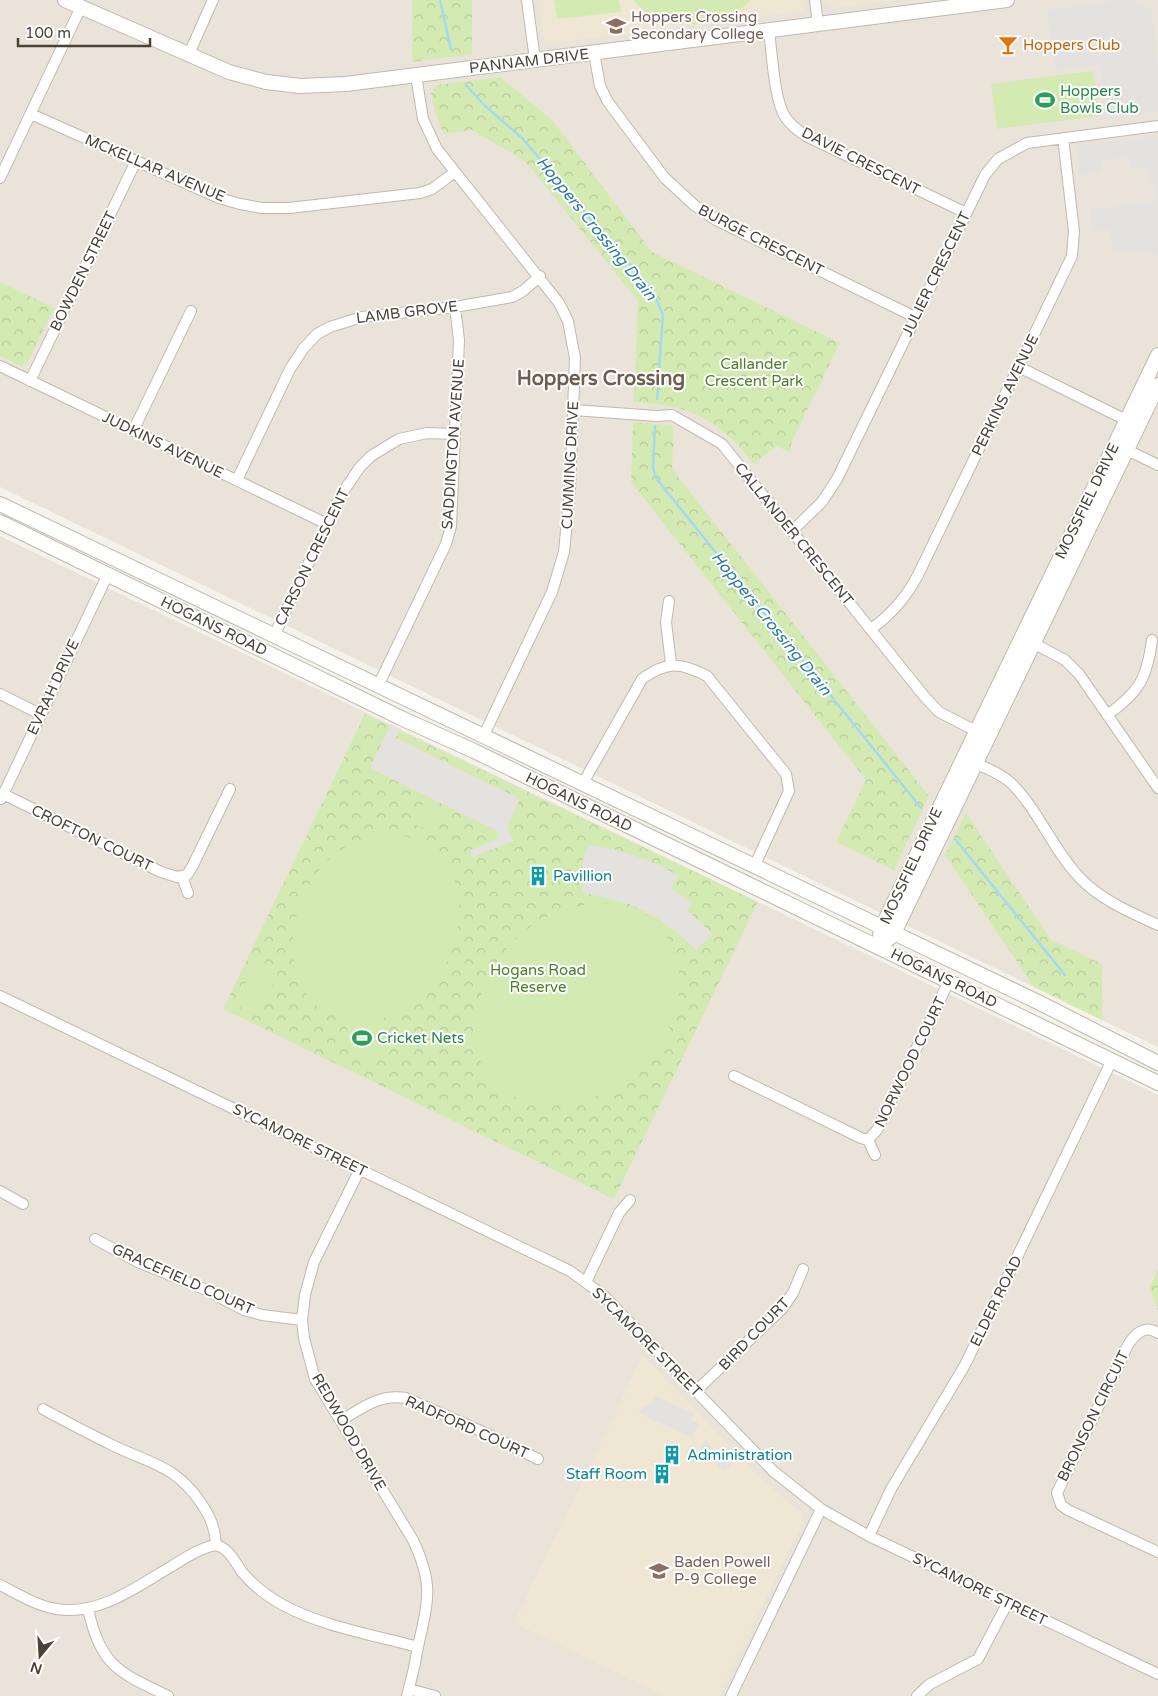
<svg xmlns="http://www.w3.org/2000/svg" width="1158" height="1696" font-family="'Varela Round',sans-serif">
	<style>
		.residential { fill: #eae3d9 }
		.education { fill: #efe6d4 }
		.park { fill: url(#park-crowns) }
		.pitch { fill: #d4eab3 }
		.parking { fill: #e4e2df }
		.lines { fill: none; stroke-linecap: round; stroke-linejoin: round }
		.stream { stroke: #a7d8f2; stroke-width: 2.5 }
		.minor-casing { stroke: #c1b9ad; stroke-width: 12 }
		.tertiary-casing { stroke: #c1b9ad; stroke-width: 16 }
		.minor { stroke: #fff; stroke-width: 10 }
		.tertiary { stroke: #fff; stroke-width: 14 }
		.labels { text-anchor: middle; stroke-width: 4; stroke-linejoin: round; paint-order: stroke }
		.education-label { font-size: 15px; fill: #785e54; stroke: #fff; text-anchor: start }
		.food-label { font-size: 15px; fill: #c56008; stroke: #fff; text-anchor: start }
		.street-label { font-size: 15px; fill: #4a4238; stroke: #fff }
		.leisure-label { font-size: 15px; fill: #27864d; stroke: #fff; text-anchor: start }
		.park-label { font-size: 15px; fill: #4e7e29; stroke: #fff }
		.culture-label { font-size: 15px; fill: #0d838f; stroke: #fff; text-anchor: start }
		.water-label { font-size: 16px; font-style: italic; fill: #2b7aa8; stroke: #fff }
		.district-label { font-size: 20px; font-weight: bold; fill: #6d5f4f; stroke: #fff }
	</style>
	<defs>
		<pattern id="park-crowns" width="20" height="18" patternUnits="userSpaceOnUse" patternTransform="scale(1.25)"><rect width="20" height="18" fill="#d4eab3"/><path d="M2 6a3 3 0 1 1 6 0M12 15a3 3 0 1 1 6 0" fill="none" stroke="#b8ca9b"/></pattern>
	</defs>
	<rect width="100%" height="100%" fill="#f5f2eb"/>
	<path class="residential" d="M 0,0 L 1158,0 L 1158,1047 L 0,487 Z
		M 0,536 L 1158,1095 L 1158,1268 L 1150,1288 L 1158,1311 L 1158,1696 L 0,1696 Z"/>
	<path class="education" d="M 539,0 L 804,0 L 805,8 L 803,11 L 548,44 L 544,41 Z
		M 826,0 L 892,0 L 893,1 L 832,8 L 826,4 Z
		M 643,1355 L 762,1480 L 802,1513 L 804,1520 L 719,1696 L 665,1696 L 514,1623 Z"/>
	<path class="park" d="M 412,0 L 472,0 L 472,54 L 412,62 Z
		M 500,77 L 552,120 L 652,252 L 840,343 L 792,441 L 790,452 L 776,446 L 754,464 C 718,419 691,405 634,402 L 638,301 L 525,161 L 472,130 L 444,134 L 436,115 L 431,93 L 437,85 Z
		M 0,282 L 54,308 L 27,364 L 21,366 L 0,356 Z
		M 633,422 L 674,426 L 672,469 L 929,796 L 894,870 L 836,842 L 866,780 L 631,482 Z
		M 365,714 L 758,902 L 614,1199 L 223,1009 Z
		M 966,813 L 1051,940 L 1102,964 L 1102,1020 L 1034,987 L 945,855 Z
		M 1158,1268 L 1158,1311 L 1150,1288 Z"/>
	<path class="pitch" d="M 554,0 L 619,0 L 621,12 L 557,19 Z
		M 633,0 L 751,0 C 723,31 660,33 633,0 Z
		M 1093,71 L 1099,116 L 997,129 L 991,84 Z
		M 421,805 L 444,815 L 435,833 L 412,823 Z
		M 391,834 C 405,837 419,838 431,847 C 479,885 460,965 419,1000 C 405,1011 390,1016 374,1021 L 377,1021 L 378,1054 L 348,1056 L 347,1022 L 352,1021 C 342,1018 329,1015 320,1008 C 270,965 295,875 347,846 C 361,838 376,836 391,834 Z
		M 604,903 C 618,905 635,907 647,916 C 661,925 669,939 675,955 C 697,1021 636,1090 574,1103 C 555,1107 533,1106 515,1097 C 444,1061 478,960 533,925 C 555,911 578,904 604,903 Z
		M 255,963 L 278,974 L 258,1016 L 236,1005 Z"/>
	<path class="parking" d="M 1118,0 L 1135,0 L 1152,11 L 1158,67 L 1158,111 L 1106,119 L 1100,65 L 1056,71 L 1047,10 Z
		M 1158,136 L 1158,255 L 1112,250 L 1110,230 L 1092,231 L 1090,209 L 1156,202 L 1155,184 L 1149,184 L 1147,167 L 1131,169 L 1129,157 L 1101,160 L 1102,172 L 1079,175 L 1076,145 Z
		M 391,724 L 400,729 L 396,738 L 520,799 L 507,827 L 514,841 L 472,857 L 470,850 L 498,839 L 499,832 L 370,768 Z
		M 589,845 L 620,851 L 647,860 L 678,875 L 671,888 L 692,903 L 687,910 L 713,934 L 696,950 L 677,932 L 656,917 L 629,904 L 582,892 L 583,860 Z
		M 656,1396 L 694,1414 L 691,1420 L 699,1424 L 692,1438 L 639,1413 L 642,1407 L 653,1402 Z
		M 705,1440 L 731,1465 L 724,1471 L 700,1447 Z"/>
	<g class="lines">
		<path class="stream" d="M 440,0 L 451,49
			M 466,85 L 483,104 L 522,138 L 653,292 L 663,315 L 657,399
			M 655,426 L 653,467 L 656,478 L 921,808
			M 955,839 L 1065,975"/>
		<defs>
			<path id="minor" d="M 527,0 L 535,60
				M 815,0 L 818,24
				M 769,31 C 772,52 774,102 786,118 C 791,126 799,131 806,136 L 966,213
				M 594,53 L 600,86 L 608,102 L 664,177 L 694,205 L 716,220 L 915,317
				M 188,56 L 213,0
				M 416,75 L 423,119 L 437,149 L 559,303 L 568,321 L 575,358 L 570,489 L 564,552 L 552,592 L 483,737
				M 31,114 L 219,198 L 240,204 L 262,208 L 289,208 L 420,193 L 432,189 L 455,172
				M 0,178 L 81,7
				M 0,366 L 327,524
				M 1019,367 L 1126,420
				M 30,381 L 136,161
				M 574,410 L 657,416 L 672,415 L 722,444 L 924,696 L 939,712 L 976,731
				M 133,431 L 191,311
				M 1127,450 L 1158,465
				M 237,480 L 290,369 L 303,349 L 317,334 L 330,327 L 362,317 L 455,307 L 512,297 L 523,291 L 540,276
				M 792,531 L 822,502 L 837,479 L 985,175 L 998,159 L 1027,143 L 1158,126
				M 669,601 L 666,622 L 671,664
				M 871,629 C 892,614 906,598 918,575 L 1072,256 L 1074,231 L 1063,138
				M 274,636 L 341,495 L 360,467 L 371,456 L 399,439 L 427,433 L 455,434
				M 1033,643 L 1065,660 L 1079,674 L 1158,788
				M 378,686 L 446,544 L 451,526 L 459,340 L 455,307
				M 0,694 L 40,714
				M 1107,715 C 1139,693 1147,678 1152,640
				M 975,763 C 988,769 1002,774 1012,784 C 1039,811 1053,850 1080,878 C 1101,900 1130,912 1158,925
				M 582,785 L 642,679 C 667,661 680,662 707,676 L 786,774 L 789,791 L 754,867
				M 3,794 L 161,872 L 177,877 L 187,875 L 192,867 L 230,789
				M 1,799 L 108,574
				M 182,877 L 188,893
				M 0,996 L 570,1271 L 603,1295 L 773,1471 L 821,1509 L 869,1536 L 1158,1674
				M 734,1076 L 861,1138 L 868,1140 L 877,1130 L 949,981
				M 868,1140 L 875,1155
				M 360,1169 L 314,1262 L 305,1295 L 302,1320 L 304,1338 L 315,1379 L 413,1540 C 433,1583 429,1598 419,1642 C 416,1660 412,1678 407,1696
				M 0,1191 L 23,1204
				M 95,1239 L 138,1262 L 204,1289 L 244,1310 L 262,1315 L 302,1320
				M 586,1282 L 619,1213 L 630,1200
				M 1158,1333 C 1145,1324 1135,1334 1128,1345 L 1057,1493 L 1061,1505 L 1068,1510 L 1158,1552
				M 696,1391 L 782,1309 L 793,1293 L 803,1269
				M 43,1409 C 66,1422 90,1434 114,1446 C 152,1464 176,1466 201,1503 C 211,1518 215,1528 216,1545
				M 342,1420 C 363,1407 380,1394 406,1398 L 481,1431 L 538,1459
				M 869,1536 L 891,1489 L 965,1365 L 1112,1060
				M 0,1585 C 18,1594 37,1606 56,1609 C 99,1616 136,1587 172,1566 C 185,1558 200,1548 216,1545 C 230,1549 234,1561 242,1572 C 253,1585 268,1597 283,1605 C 324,1627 374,1635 418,1647
				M 88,1609 C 101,1666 118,1672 168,1696
				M 409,1689 L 435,1696
				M 731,1696 L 821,1509
				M 917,1696 L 930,1684 L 978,1659 L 1008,1602"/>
			<path id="tertiary" d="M 65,0 L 229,72 L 266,82 L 300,86 L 346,84 L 1007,0
				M 0,504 L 1040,1003 L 1158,1063
				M 0,522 L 401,718 L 474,751 L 1158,1083
				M 880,936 L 881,929 L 1158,355
				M 887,940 L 893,935 L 1158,385"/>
		</defs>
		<use href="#minor" class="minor-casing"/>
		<use href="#tertiary" class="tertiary-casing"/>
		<use href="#minor" class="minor"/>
		<use href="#tertiary" class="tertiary"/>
	</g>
	<defs>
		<symbol id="school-bare" viewBox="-9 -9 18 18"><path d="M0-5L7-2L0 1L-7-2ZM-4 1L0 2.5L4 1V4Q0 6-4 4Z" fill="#8d6e63" stroke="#fff" stroke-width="2.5" paint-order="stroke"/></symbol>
		<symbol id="bar-bare" viewBox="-9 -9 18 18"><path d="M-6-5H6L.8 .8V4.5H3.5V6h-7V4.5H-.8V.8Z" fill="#e8710a" stroke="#fff" stroke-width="2.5" paint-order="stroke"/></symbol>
		<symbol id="stadium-bare" viewBox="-9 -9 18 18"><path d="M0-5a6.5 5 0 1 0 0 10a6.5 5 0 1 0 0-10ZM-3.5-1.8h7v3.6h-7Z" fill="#2e9e5b" stroke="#fff" stroke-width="2.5" paint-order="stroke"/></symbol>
		<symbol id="building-bare" viewBox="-9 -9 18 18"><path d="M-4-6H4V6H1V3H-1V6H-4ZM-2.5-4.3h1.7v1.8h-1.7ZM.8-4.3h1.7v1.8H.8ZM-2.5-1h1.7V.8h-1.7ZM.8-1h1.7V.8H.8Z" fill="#0f9aa8" stroke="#fff" stroke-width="2.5" paint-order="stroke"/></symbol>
	</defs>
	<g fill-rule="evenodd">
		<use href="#school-bare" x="602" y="12" width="28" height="28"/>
		<use href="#bar-bare" x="994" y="31" width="28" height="28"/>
		<use href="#stadium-bare" x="1031" y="86" width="28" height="28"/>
		<use href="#building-bare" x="524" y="862" width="28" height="28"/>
		<use href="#stadium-bare" x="348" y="1024" width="28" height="28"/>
		<use href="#building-bare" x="658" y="1441" width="28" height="28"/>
		<use href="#building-bare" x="648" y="1460" width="28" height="28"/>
		<use href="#school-bare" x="645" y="1557" width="28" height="28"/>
	</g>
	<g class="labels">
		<g class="education-label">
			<text x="631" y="22">Hoppers Crossing<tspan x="631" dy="17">Secondary College</tspan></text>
			<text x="674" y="1567">Baden Powell<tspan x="674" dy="17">P-9 College</tspan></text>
		</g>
		<g class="food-label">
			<text x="1023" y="50">Hoppers Club</text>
		</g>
		<g class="street-label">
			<text transform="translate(529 61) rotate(-7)" y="5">PANNAM DRIVE</text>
			<text transform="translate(861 161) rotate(27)" y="5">DAVIE CRESCENT</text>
			<text transform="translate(155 168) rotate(23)" y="5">MCKELLAR AVENUE</text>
			<text transform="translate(761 240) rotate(27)" y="5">BURGE CRESCENT</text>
			<text transform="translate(83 271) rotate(-64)" y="5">BOWDEN STREET</text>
			<text transform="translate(936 274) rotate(-64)" y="5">JULIER CRESCENT</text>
			<text transform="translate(407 312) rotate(-7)" y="5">LAMB GROVE</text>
			<text transform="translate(1005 395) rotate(-64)" y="5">PERKINS AVENUE</text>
			<text transform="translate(453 444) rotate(-86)" y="5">SADDINGTON AVENUE</text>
			<text transform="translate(163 445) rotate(26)" y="5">JUDKINS AVENUE</text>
			<text transform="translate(570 465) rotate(-87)" y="5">CUMMING DRIVE</text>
			<text transform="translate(1087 501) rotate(-64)" y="5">MOSSFIEL DRIVE</text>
			<text transform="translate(794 534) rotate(51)" y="5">CALLANDER CRESCENT</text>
			<text transform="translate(312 557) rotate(-64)" y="5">CARSON CRESCENT</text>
			<text transform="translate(214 626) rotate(26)" y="5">HOGANS ROAD</text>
			<text transform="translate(53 687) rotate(-65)" y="5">EVRAH DRIVE</text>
			<text transform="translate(579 802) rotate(26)" y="5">HOGANS ROAD</text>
			<text transform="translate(92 838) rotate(26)" y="5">CROFTON COURT</text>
			<text transform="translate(911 866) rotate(-65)" y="5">MOSSFIEL DRIVE</text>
			<text transform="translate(944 978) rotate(26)" y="5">HOGANS ROAD</text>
			<text transform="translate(910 1062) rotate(-64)" y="5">NORWOOD COURT</text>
			<text transform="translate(300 1140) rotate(26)" y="5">SYCAMORE STREET</text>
			<text transform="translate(183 1279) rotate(24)" y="5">GRACEFIELD COURT</text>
			<text transform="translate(996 1301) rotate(-64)" y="5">ELDER ROAD</text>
			<text transform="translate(754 1334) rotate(-46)" y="5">BIRD COURT</text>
			<text transform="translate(647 1342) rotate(45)" y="5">SYCAMORE STREET</text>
			<text transform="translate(1093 1416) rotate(-64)" y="5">BRONSON CIRCUIT</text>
			<text transform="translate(467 1427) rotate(24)" y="5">RADFORD COURT</text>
			<text transform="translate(349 1432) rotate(60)" y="5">REDWOOD DRIVE</text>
			<text transform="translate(980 1589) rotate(26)" y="5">SYCAMORE STREET</text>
		</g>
		<g class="leisure-label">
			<text x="1060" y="96">Hoppers<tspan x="1060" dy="17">Bowls Club</tspan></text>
			<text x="377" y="1043">Cricket Nets</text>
		</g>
		<g class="park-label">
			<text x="754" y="369">Callander<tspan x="754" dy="17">Crescent Park</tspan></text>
			<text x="538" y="975">Hogans Road<tspan x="538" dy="17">Reserve</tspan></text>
		</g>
		<g class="culture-label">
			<text x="553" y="881">Pavillion</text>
			<text x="687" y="1460">Administration</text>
			<text x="647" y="1479" text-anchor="end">Staff Room</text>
		</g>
		<g class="water-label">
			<text transform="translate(597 228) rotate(51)" y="6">Hoppers Crossing Drain</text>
			<text transform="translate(772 623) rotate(51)" y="6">Hoppers Crossing Drain</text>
		</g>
		<g class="district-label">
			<text x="601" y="385">Hoppers Crossing</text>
		</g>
	</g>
	<g transform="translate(40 1656) rotate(198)" stroke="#ffffff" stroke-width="4" paint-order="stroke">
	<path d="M0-4L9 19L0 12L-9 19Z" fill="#4a4238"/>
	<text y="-8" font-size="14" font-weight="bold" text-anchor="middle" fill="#4a4238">N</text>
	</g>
	<path d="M18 38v8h132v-8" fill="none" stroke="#4a4238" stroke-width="2.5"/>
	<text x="25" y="38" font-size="15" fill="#4a4238" stroke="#ffffff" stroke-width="4" paint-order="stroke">100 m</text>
</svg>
